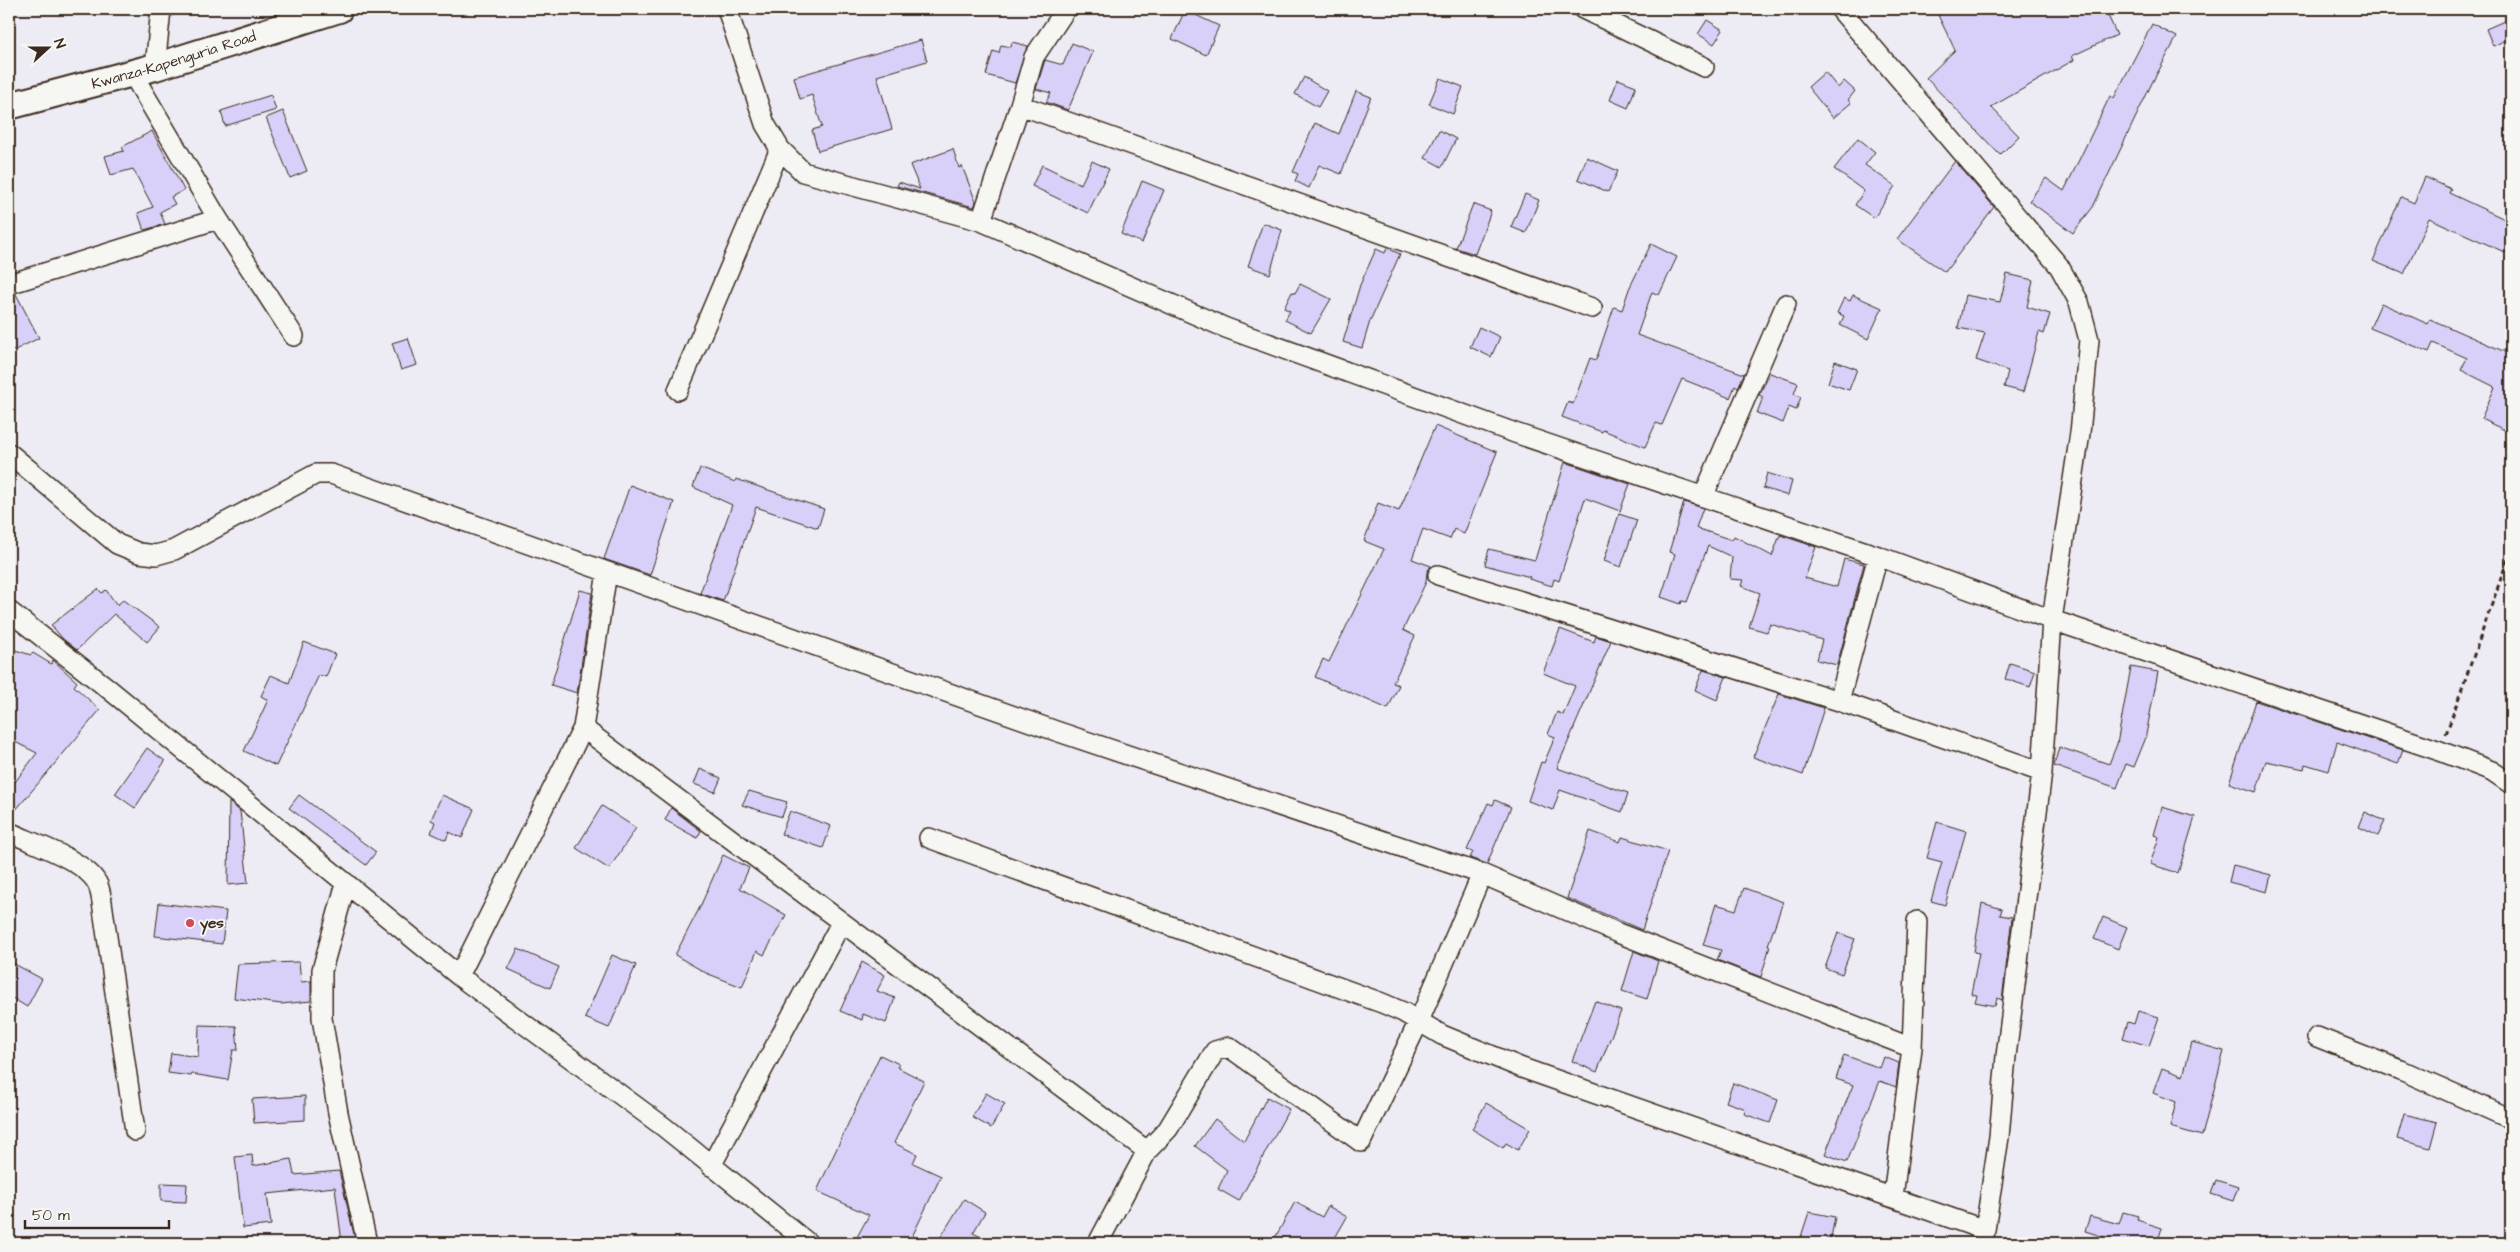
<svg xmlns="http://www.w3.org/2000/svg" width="2520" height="1252" font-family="'Architects Daughter',sans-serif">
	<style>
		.building { fill: #d8d0f9; stroke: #3b2a1e }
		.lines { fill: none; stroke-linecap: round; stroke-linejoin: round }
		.street-casing { stroke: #3b2a1e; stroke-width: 22 }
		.secondary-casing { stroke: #3b2a1e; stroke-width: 30 }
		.path { stroke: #3b2a1e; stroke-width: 3; stroke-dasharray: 5 4; stroke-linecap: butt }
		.street { stroke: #f6f6f2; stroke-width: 19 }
		.secondary { stroke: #f6f6f2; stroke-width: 26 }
		.poi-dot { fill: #d1495b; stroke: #f6f6f2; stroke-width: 2 }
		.labels { text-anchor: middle; stroke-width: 4; stroke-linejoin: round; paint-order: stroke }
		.street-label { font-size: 15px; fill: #3b2a1e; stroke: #f6f6f2 }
		.poi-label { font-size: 15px; font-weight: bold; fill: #3b2a1e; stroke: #f6f6f2; text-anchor: start }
	</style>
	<rect width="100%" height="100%" fill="#edebf4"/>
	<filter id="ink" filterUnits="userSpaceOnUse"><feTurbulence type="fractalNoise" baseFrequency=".02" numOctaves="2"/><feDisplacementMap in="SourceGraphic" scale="10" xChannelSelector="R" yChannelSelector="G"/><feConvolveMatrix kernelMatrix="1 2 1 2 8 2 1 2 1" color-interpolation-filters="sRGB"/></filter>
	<g filter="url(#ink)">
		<path class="building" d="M 1935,9 L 2105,9 L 2117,35 L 2072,56 L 2074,60 L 1991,107 L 2019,136 L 2000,155 L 1926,78 L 1955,50 Z
			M 1185,10 L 1219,26 L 1206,55 L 1172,39 Z
			M 2511,18 L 2511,38 L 2493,46 L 2486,29 Z
			M 1707,20 L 1723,30 L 1714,44 L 1698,34 Z
			M 2152,24 L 2177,37 L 2152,83 L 2093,207 L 2073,233 L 2029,201 L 2046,178 L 2064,191 L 2110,96 L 2114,98 Z
			M 921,40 L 927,61 L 877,76 L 892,129 L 818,151 L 812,130 L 822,127 L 812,95 L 800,99 L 794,77 Z
			M 1012,42 L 1028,46 L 1015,83 L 986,75 L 993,51 L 999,53 L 1001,45 L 1011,47 Z
			M 1072,43 L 1093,52 L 1068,110 L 1046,102 L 1051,93 L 1036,89 L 1045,60 L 1063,65 Z
			M 1825,72 L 1838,88 L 1844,81 L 1855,91 L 1848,100 L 1851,103 L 1833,118 L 1808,87 Z
			M 1304,77 L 1327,91 L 1318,107 L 1295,94 Z
			M 1440,78 L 1463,87 L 1453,114 L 1429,104 Z
			M 1618,79 L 1636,86 L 1628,108 L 1610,100 Z
			M 1356,91 L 1371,97 L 1341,174 L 1319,165 L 1309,188 L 1295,181 L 1298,174 L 1293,172 L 1315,123 L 1339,134 Z
			M 271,95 L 276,110 L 225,126 L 221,111 Z
			M 283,111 L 307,171 L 290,178 L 266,118 Z
			M 1439,130 L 1456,139 L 1442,167 L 1425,158 Z
			M 152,131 L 184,190 L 171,197 L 175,204 L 160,212 L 165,224 L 144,230 L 138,213 L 153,207 L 133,169 L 111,175 L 105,156 L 124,151 L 122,147 Z
			M 1858,138 L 1875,152 L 1865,165 L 1895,186 L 1874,218 L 1855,205 L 1864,191 L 1834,169 Z
			M 953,149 L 959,168 L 962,166 L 976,202 L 974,207 L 897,186 L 899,182 L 920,189 L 910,165 Z
			M 1587,157 L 1618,171 L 1608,192 L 1578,179 Z
			M 1092,161 L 1109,169 L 1088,213 L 1032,186 L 1042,165 L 1081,184 Z
			M 1955,161 L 1994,207 L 1945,272 L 1897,239 Z
			M 2425,177 L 2451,189 L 2449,193 L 2511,222 L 2511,255 L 2429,218 L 2404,274 L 2373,261 L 2401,197 L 2414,203 Z
			M 1142,181 L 1164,190 L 1142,243 L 1121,234 Z
			M 1525,194 L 1539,200 L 1526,233 L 1511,227 Z
			M 1473,204 L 1491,211 L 1475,254 L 1456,248 Z
			M 1263,223 L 1282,230 L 1270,274 L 1248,266 Z
			M 1651,244 L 1677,257 L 1659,295 L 1652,292 L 1637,335 L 1744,374 L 1738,388 L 1735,386 L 1730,398 L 1682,379 L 1662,425 L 1656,423 L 1645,447 L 1603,430 L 1602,432 L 1562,417 L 1568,402 L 1573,404 L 1590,358 L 1596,360 L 1614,307 L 1622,310 L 1629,289 Z
			M 1387,248 L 1400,254 L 1370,321 L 1362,348 L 1343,342 L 1360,285 L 1376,249 L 1385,253 Z
			M 2007,274 L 2033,280 L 2027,307 L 2050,314 L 2044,334 L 2039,332 L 2023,392 L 2004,387 L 2008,371 L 1976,360 L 1985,333 L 1958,328 L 1965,295 L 2000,302 Z
			M 1300,284 L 1331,299 L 1311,333 L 1285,320 L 1290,311 L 1284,308 L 1292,292 L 1295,293 Z
			M 16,294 L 39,338 L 9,353 L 9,295 Z
			M 1853,295 L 1882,308 L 1868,339 L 1840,325 L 1844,316 L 1837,313 L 1844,298 L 1850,301 Z
			M 2381,303 L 2428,324 L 2430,319 L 2510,354 L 2511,351 L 2511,433 L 2481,419 L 2495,387 L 2461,370 L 2467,358 L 2433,343 L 2429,352 L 2370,328 Z
			M 1479,327 L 1500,337 L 1491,357 L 1470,347 Z
			M 408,338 L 417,365 L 401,370 L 392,343 Z
			M 1835,361 L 1857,369 L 1849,390 L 1828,383 Z
			M 1770,373 L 1798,383 L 1794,394 L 1801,397 L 1796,410 L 1789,407 L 1783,423 L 1757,413 L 1763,397 L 1759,395 Z
			M 1435,426 L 1497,452 L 1464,534 L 1454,529 L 1450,539 L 1423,529 L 1412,559 L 1431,566 L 1427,572 L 1426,582 L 1403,630 L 1415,636 L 1393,683 L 1399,685 L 1388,709 L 1315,677 L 1323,659 L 1329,662 L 1384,549 L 1364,541 L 1378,503 L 1399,511 Z
			M 1565,462 L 1630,484 L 1620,511 L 1585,498 L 1559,581 L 1554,579 L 1552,586 L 1529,579 L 1530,577 L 1485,565 L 1489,549 L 1535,560 Z
			M 700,468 L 735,482 L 736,479 L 824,509 L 818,528 L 756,507 L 723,601 L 700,593 L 732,505 L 693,487 Z
			M 1767,473 L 1792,481 L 1788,496 L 1763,488 Z
			M 630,485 L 674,502 L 650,575 L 604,559 Z
			M 1684,502 L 1703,508 L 1696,528 L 1732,540 L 1734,536 L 1772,556 L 1780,535 L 1816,547 L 1805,578 L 1837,587 L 1844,559 L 1864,564 L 1837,665 L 1817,660 L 1822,640 L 1770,624 L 1767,632 L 1749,627 L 1760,593 L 1741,586 L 1743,580 L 1730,579 L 1732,557 L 1708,546 L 1687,602 L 1682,601 L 1681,604 L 1661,597 L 1675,554 L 1669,552 Z
			M 1619,514 L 1637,520 L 1621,567 L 1604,561 Z
			M 98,589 L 102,593 L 106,590 L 117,605 L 123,600 L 160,627 L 147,642 L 114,614 L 77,650 L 63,639 L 51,625 Z
			M 580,590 L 592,593 L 577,693 L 551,685 Z
			M 1560,629 L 1594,642 L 1596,636 L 1611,641 L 1557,768 L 1628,793 L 1622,812 L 1560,790 L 1553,810 L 1528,801 L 1541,762 L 1544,763 L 1555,737 L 1548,734 L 1557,712 L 1563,715 L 1575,686 L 1543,673 Z
			M 304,642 L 335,654 L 326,677 L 319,675 L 276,766 L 244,751 L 268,700 L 261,696 L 271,675 L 289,683 Z
			M 9,648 L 31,655 L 33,653 L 51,664 L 53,660 L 77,682 L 74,686 L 100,710 L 9,818 L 9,790 L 37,753 L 9,739 Z
			M 2010,663 L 2035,671 L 2030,687 L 2005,679 Z
			M 2131,667 L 2158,672 L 2145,740 L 2134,767 L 2126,764 L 2117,788 L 2054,766 L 2059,747 L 2109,764 L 2117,744 Z
			M 1703,670 L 1726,677 L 1717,700 L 1695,690 Z
			M 1779,694 L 1824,708 L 1803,775 L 1753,757 Z
			M 2256,701 L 2403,750 L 2398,764 L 2337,742 L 2329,771 L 2305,764 L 2304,769 L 2266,761 L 2256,792 L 2229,783 Z
			M 147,748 L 165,761 L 135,808 L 115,794 Z
			M 700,769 L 721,778 L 715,792 L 694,784 Z
			M 749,791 L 787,802 L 782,817 L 742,805 Z
			M 299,795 L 376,852 L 366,865 L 289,808 Z
			M 442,795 L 474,809 L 462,838 L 449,832 L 446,840 L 431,833 L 435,822 L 431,820 Z
			M 1495,800 L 1511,807 L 1487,864 L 1470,858 L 1473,852 L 1467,850 L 1488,803 L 1493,805 Z
			M 229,802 L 240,811 L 248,883 L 228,885 Z
			M 602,806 L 636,828 L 609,869 L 576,848 Z
			M 2162,807 L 2195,817 L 2178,873 L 2150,864 L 2159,837 L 2154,835 Z
			M 671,808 L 701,831 L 697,838 L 665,820 Z
			M 790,811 L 831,826 L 823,848 L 781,834 Z
			M 2365,812 L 2385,821 L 2378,836 L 2359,827 Z
			M 1937,822 L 1966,831 L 1945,905 L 1931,901 L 1942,862 L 1927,858 Z
			M 1590,831 L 1620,842 L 1622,837 L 1668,851 L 1642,930 L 1567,898 Z
			M 723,855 L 749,868 L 740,888 L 786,915 L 764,955 L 757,951 L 742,987 L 706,973 L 675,955 L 700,907 Z
			M 2233,865 L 2271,875 L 2267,892 L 2229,882 Z
			M 1744,888 L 1783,902 L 1768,945 L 1770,946 L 1761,977 L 1717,960 L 1721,950 L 1703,945 L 1716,904 L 1736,910 Z
			M 159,903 L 226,911 L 222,944 L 155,936 Z
			M 1982,903 L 2002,909 L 2000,915 L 2012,917 L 2002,1000 L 1997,998 L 1995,1006 L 1975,1002 L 1977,995 L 1971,994 L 1979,953 L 1974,952 Z
			M 2103,917 L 2127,927 L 2118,949 L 2094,939 Z
			M 1838,933 L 1855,939 L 1842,974 L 1825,968 Z
			M 518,949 L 559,967 L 550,988 L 508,969 Z
			M 1634,951 L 1658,961 L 1647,999 L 1622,991 Z
			M 612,955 L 636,965 L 609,1028 L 585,1018 Z
			M 9,961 L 42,979 L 27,1007 L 9,996 Z
			M 299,962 L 301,982 L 311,981 L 311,1001 L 281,1004 L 234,998 L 238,964 Z
			M 862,962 L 885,975 L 877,991 L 895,998 L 886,1023 L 863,1014 L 862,1020 L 840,1011 Z
			M 1595,1001 L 1621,1011 L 1597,1072 L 1572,1061 Z
			M 2138,1011 L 2159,1017 L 2149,1046 L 2123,1038 L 2128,1022 L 2134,1024 Z
			M 199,1025 L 236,1026 L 238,1050 L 233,1050 L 228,1080 L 192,1074 L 191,1076 L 168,1073 L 171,1053 L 198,1057 Z
			M 2192,1042 L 2224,1051 L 2202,1136 L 2170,1127 L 2176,1102 L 2153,1093 L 2162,1068 L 2183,1076 Z
			M 880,1055 L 899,1064 L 897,1067 L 924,1081 L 894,1143 L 917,1154 L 913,1163 L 941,1176 L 909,1243 L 870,1243 L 857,1237 L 869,1215 L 817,1191 Z
			M 1844,1055 L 1880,1068 L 1884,1057 L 1899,1063 L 1896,1087 L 1880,1081 L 1847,1162 L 1825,1154 L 1853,1085 L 1836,1079 Z
			M 1733,1083 L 1778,1100 L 1770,1123 L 1744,1114 L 1746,1109 L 1726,1102 Z
			M 986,1093 L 1005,1104 L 991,1128 L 972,1117 Z
			M 305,1096 L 305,1120 L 254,1123 L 252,1099 Z
			M 1267,1097 L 1289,1109 L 1239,1201 L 1218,1189 L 1227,1170 L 1195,1146 L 1215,1119 L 1244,1141 Z
			M 1486,1103 L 1530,1129 L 1518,1150 L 1506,1143 L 1503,1148 L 1472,1129 Z
			M 2404,1114 L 2437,1122 L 2430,1148 L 2397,1139 Z
			M 252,1155 L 253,1166 L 291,1159 L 294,1175 L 339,1171 L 356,1243 L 342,1243 L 335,1187 L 267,1194 L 271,1225 L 243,1228 L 235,1157 Z
			M 2216,1180 L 2238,1187 L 2233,1201 L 2211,1194 Z
			M 161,1183 L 187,1184 L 186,1202 L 161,1201 Z
			M 964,1199 L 985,1212 L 973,1233 L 993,1243 L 937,1243 Z
			M 1295,1202 L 1322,1217 L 1328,1206 L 1347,1217 L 1332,1243 L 1272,1243 Z
			M 1809,1212 L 1835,1217 L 1830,1243 L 1799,1243 Z
			M 2123,1212 L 2138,1216 L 2137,1220 L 2162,1228 L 2157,1243 L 2113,1243 L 2114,1240 L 2085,1231 L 2090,1216 L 2119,1224 Z"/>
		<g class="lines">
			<defs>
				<path id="street" d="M 727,9 L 765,124 L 780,149 L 803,172 L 981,221 L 1226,328 L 1515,433 L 1878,556 L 2052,620 L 2440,751 L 2492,771 L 2511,784
					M 1583,9 L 1704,67
					M 1840,9 L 2059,266 L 2079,302 L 2089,340 L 2080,433 L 2052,620 L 2042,772 L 2006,1056 L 1999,1137 L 1983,1243
					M 155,67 L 161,9
					M 132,73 L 218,219 L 294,336
					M 1020,105 L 1034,57 L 1066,9
					M 981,221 L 1020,105 L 1592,308
					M 9,284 L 218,219
					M 678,390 L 780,149
					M 9,453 L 117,544 L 139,553 L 156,555 L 174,550 L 316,474 L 331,474 L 1056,731 L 1482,874 L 1618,933 L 1912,1048 L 1893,1197
					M 1703,497 L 1786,304
					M 1438,575 L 1839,701 L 2042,772
					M 9,611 L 110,690 L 459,976 L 664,1127 L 808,1243
					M 1839,701 L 1878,556
					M 583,728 L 1147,1151
					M 9,832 C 32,843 85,860 97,883 C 100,888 101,896 102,902 L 135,1131
					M 929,838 L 1382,1003 L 1403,1012 L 1442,1035 L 1522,1068 L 1985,1230
					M 346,883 L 322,970 L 322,1018 L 338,1113 L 367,1243
					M 459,976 L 583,728 L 607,572
					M 2317,1037 L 2401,1070 L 2511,1119
					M 1912,1048 L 1917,921
					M 711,1166 L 841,923
					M 1098,1243 L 1147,1151 L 1168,1129 L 1215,1051 L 1229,1047 L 1361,1142 L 1419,1021 L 1482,874"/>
				<g id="secondary">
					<path id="s1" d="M 9,106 L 155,67 L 339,9"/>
				</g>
			</defs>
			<use href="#street" class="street-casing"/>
			<use href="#secondary" class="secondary-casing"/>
			<path class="path" d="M 2446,734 L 2511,550"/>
			<use href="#street" class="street"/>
			<use href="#secondary" class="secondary"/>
		</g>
	</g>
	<circle class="poi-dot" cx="190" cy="923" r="5"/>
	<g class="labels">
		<g class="street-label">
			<text dy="5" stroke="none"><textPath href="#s1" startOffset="171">Kwanza-Kapenguria Road</textPath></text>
		</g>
		<g class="poi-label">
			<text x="200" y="928">yes</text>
		</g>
	</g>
	<rect width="2520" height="1252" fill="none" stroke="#f6f6f2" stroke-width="30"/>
	<rect x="15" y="15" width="2490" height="1222" fill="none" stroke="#3b2a1e" stroke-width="2" filter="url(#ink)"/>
	<g transform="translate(48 48) rotate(69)" stroke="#f6f6f2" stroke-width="4" paint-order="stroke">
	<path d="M0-4L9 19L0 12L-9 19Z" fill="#3b2a1e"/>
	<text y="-8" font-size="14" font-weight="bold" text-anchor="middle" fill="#3b2a1e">N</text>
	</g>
	<path d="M25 1220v8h144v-8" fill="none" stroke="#3b2a1e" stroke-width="2.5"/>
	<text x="32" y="1220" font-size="15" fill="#3b2a1e" stroke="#f6f6f2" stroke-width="4" paint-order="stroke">50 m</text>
</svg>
